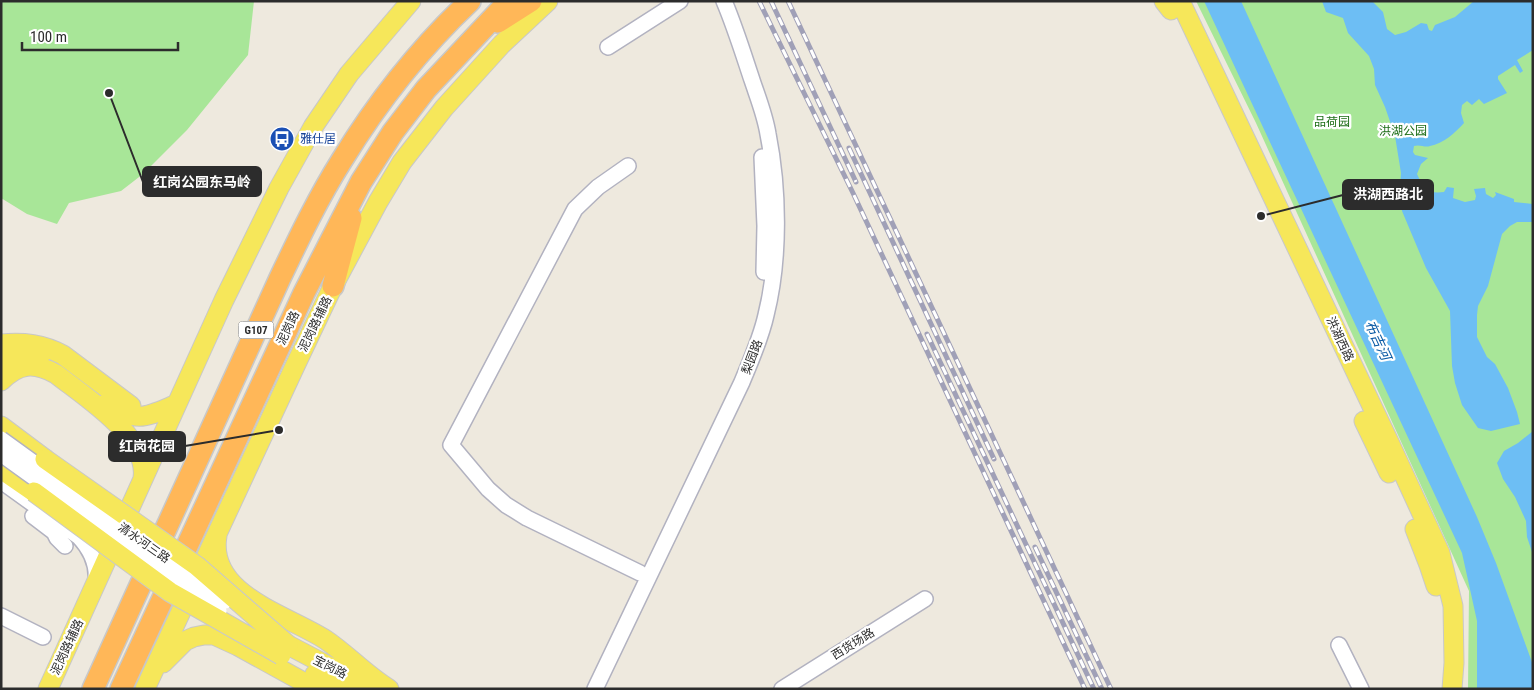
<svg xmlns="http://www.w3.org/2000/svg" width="1534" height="690" font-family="'Roboto Condensed','Noto Sans SC',sans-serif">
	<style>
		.green { fill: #a8e698 }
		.water { fill: #6dbef4 }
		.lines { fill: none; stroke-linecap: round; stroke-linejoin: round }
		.minor-casing { stroke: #b2b2c0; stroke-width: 18 }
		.major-casing { stroke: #c8c8c8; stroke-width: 21 }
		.highway-casing { stroke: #c8c8c8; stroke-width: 24 }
		.minor { stroke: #fff; stroke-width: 15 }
		.major { stroke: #f6e75a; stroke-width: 19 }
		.highway { stroke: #ffb758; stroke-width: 21 }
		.rail-casing { stroke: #a0a0b7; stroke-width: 5 }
		.rail { stroke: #fff; stroke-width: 3; stroke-dasharray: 9; stroke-linecap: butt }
		.minor-bridge-casing { stroke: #b2b2c0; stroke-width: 18; stroke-linecap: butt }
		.major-bridge-casing { stroke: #c8c8c8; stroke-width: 21; stroke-linecap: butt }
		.minor-bridge { stroke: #fff; stroke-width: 15 }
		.major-bridge { stroke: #f6e75a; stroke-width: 19 }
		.labels { text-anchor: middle; stroke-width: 4.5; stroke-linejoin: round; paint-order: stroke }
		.shield { fill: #fff; stroke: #6b6b6b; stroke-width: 1 }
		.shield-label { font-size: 11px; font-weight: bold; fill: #2c2c2c }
		.park-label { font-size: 12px; fill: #1e6d18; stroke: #fff }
		.transit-label { font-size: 12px; fill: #164399; stroke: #fff; text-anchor: start }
		.street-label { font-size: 12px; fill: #2c2c2c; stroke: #fff }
		.water-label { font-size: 14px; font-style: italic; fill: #0859a4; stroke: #fff }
		.leader { fill: none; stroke: #2c2c2c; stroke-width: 2 }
		.callout-dot { fill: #2c2c2c; stroke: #fff; stroke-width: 2 }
		.callout { fill: #2c2c2c; stroke: #2c2c2c; stroke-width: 2 }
		.callout-label { font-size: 14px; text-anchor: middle; font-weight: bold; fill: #fff }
	</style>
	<rect width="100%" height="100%" fill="#eee9de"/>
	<path class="green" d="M 1,1 L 254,1 L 248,55 L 187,130 L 143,174 L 121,191 L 69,203 L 57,224 L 27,214 L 1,198 Z
		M 1196,1 L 1533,1 L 1533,689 L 1468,689 L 1469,591 L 1256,123 Z"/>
	<path class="water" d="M 1204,1 L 1241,1 L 1477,517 L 1496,563 L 1533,665 L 1533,689 L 1477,689 L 1477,621 L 1462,553 Z
		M 1322,1 L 1372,1 L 1383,12 L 1387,29 L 1395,35 L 1406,32 L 1421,23 L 1427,24 L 1429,30 L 1432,31 L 1435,25 L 1455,17 L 1474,1 L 1533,1 L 1533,50 L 1517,60 L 1523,71 L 1520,73 L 1515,65 L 1498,76 L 1498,79 L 1507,93 L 1484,104 L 1479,99 L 1472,105 L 1467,101 L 1462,105 L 1461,113 L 1464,123 C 1456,132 1443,144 1430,146 C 1425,148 1420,144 1414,146 L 1413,152 L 1415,155 L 1428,158 L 1421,164 L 1417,174 C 1424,189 1427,194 1444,192 L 1447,187 L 1454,188 L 1453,198 L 1465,202 L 1475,200 L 1476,196 L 1474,189 L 1485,188 L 1486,194 L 1493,198 L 1496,195 L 1495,192 L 1514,199 L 1514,202 L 1533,204 L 1533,222 L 1517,222 L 1510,226 L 1502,234 L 1488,286 L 1478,306 L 1477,315 L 1477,337 L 1487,357 L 1495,364 L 1508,388 L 1517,412 L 1520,424 L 1491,431 L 1478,428 L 1462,405 L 1455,383 L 1452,366 L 1450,311 L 1426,268 L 1402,211 L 1400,188 L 1401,173 L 1395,136 L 1385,107 L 1375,85 L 1374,69 L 1369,56 L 1348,33 L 1343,18 L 1326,12 Z
		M 1533,431 L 1533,555 L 1527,537 L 1526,521 L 1515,497 L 1503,479 L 1497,463 L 1504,451 L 1518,443 Z"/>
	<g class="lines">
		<defs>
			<path id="minor" d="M 608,47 L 680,1
				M 762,157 L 765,226 L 764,272
				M 628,166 L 598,187 L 575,209 L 451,445 L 488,489 L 506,505 L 527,518 L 640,573
				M 1,481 L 79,537 C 91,550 98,564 96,582
				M 33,516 L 54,532 L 57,538 L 65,546
				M 1,616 L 43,637
				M 1339,645 L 1361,689
				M 595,689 L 742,382 C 751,360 761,338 766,315 C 780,259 779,190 768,134 C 765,115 758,98 752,80 C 743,53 735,27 724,1
				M 782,689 L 925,599"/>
			<path id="major" d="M 1164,1 L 1171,10
				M 1180,1 L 1389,442 L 1440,553 L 1453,606 L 1454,663 L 1452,689
				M 1,344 C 24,342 43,344 63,355 L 131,406
				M 1,360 C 14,354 27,353 40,356
				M 1,381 C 19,363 34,362 56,374 C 85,397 149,437 143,478
				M 107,403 C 137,424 146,417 177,404
				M 1364,421 L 1389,473
				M 1,426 L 45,459
				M 1,469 L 34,492
				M 1415,529 L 1429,565 L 1436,586
				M 217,536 C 207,595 288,615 326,640 C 348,655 366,675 389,689
				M 288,645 L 372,689
				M 163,663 L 185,641 L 194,637 L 204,635 L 214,635 L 238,646 L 316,689
				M 315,674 L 343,689
				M 48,689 L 224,300 L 279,188 L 313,127 L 349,74 L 411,1
				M 145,689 L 295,366 L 333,286 L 378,202 L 402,162 L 444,108 L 502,44 L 548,1"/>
			<path id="highway" d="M 498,22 L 531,1
				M 333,286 L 351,218
				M 93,689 L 280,278 C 299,238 318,198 342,160 C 377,103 421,47 470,1
				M 121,689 L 304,293 L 361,182 L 393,132 L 426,89 L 509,1"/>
		</defs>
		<use href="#minor" class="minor-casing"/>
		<use href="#major" class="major-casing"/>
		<use href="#highway" class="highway-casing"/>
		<use href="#minor" class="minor"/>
		<use href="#major" class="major"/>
		<use href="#highway" class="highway"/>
		<defs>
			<path id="rail" d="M 759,1 L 853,193 L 1085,689
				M 771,1 L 856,182
				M 788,1 L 1111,689
				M 849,148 L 994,459
				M 927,334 L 1094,689
				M 1035,547 L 1102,689"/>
		</defs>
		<use href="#rail" class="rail-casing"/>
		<use href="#rail" class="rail"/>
		<defs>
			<path id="minor-bridge" d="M 1,439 L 225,601
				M 1,454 L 219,611"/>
			<path id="major-bridge" d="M 45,459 L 197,566 L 288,645
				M 34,492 L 170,592 L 281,655"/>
		</defs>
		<use href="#minor-bridge" class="minor-bridge-casing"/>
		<use href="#major-bridge" class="major-bridge-casing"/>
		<use href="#minor-bridge" class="minor-bridge"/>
		<use href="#major-bridge" class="major-bridge"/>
	</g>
	<defs>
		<symbol id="bus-disc" viewBox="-11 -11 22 22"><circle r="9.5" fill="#1a4fb4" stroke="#fff"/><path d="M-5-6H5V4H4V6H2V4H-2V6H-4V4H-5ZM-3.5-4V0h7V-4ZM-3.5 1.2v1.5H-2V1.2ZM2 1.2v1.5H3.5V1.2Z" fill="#fff"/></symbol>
	</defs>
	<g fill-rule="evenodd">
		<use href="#bus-disc" x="268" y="125" width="28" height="28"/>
	</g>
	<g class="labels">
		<rect class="shield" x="238.5" y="321.5" width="35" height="17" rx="4"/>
		<g class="shield-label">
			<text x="256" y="334">G107</text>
		</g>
		<g class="park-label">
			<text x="1332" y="126">品荷园</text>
			<text x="1403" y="135">洪湖公园</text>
		</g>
		<g class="transit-label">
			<text x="300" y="143">雅仕居</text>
		</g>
		<g class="street-label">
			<text transform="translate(315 324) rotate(-64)" y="4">泥岗路辅路</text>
			<text transform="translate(288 328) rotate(-65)" y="4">泥岗路</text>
			<text transform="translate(1340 339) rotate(65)" y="4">洪湖西路</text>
			<text transform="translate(752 357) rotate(-69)" y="4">梨园路</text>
			<text transform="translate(144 543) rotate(35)" y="4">清水河三路</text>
			<text transform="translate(853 644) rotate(-32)" y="4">西货场路</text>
			<text transform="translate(67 647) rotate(-65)" y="4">泥岗路辅路</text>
			<text transform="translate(330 667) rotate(27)" y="4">宝岗路</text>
		</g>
		<g class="water-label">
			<text transform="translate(1378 340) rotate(65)" y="5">布吉河</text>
		</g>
	</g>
	<path class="leader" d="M109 93L143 182M1261 216L1343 195M279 430L185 446"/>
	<g class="callout-dot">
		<circle cx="109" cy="93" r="5"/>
		<circle cx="1261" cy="216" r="5"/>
		<circle cx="279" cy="430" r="5"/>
	</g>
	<g class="callout">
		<rect x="143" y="167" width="118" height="29" rx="5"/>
		<rect x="1343" y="180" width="90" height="29" rx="5"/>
		<rect x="109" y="432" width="76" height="29" rx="5"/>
	</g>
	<g class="callout-label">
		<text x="202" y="187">红岗公园东马岭</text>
		<text x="1388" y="199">洪湖西路北</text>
		<text x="147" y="451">红岗花园</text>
	</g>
	<rect width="1534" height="690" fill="none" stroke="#2c2c2c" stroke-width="5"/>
	<path d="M22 42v8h156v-8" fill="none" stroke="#2c2c2c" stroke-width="2.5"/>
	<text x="30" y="42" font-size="15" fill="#2c2c2c" stroke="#ffffff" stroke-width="4" paint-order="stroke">100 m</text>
</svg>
